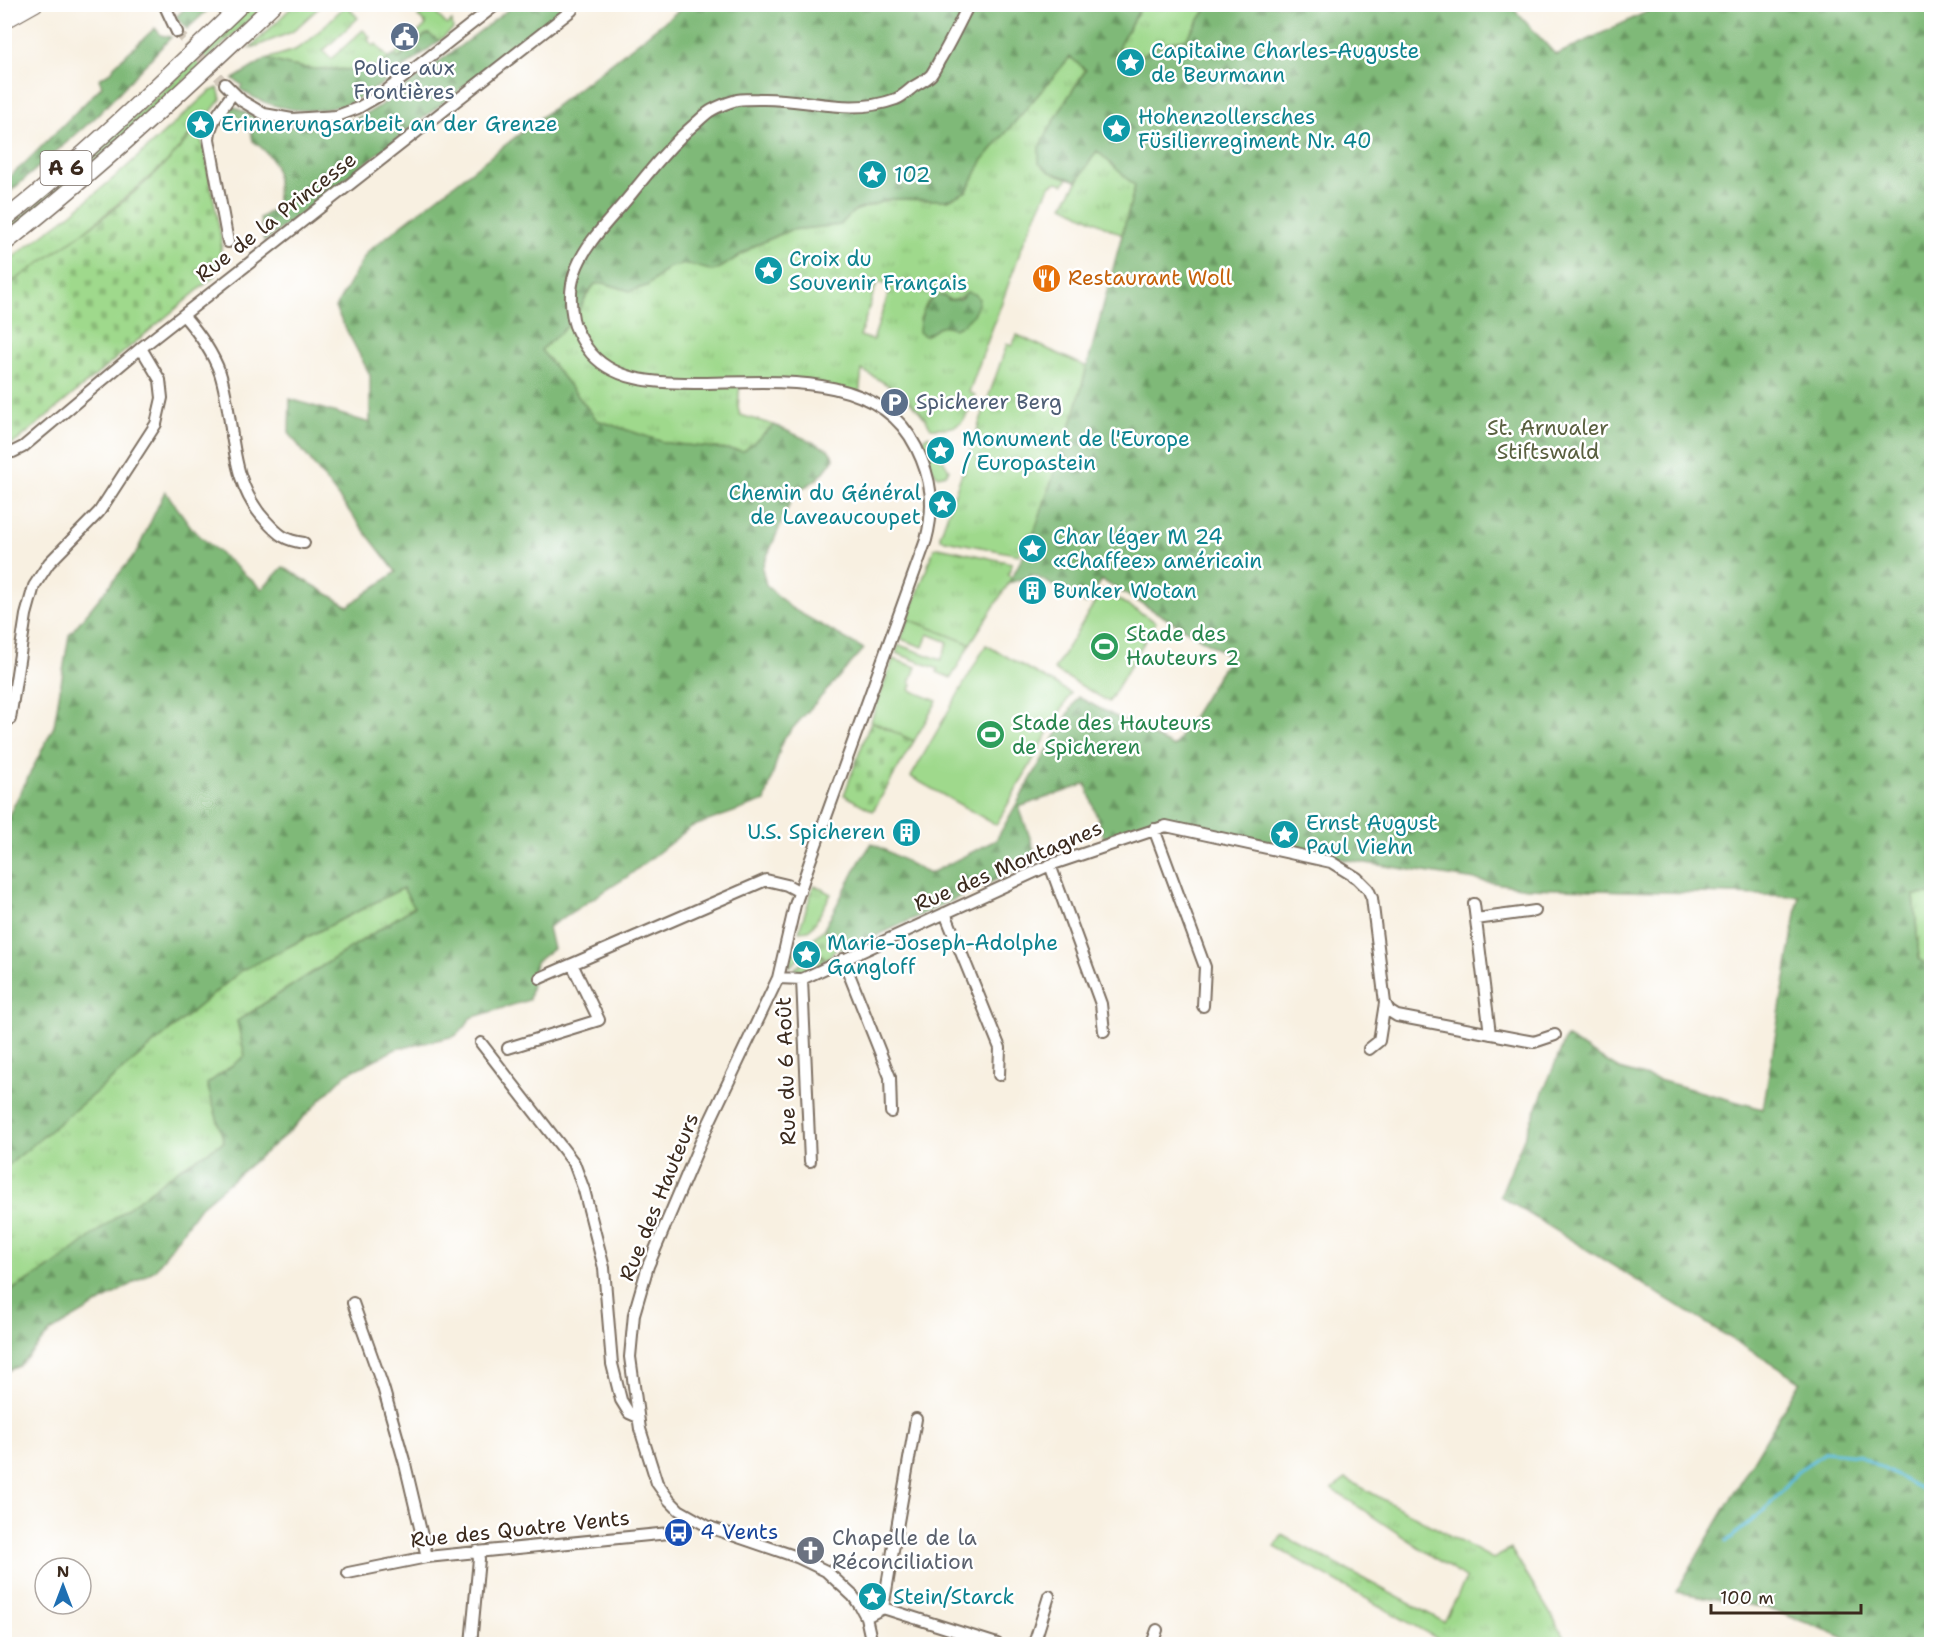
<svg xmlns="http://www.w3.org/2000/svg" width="1936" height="1649" font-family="'Shantell Sans',sans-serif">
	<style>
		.grass { fill: url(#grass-tufts); stroke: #6d8255; stroke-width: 1.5; fill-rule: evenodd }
		.forest { fill: url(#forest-firs); stroke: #5d724b; stroke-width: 1.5 }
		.cemetery { fill: url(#cemetery-stones); stroke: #6d8255; stroke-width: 1.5 }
		.garden { fill: #9fd98c; stroke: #6d8255; stroke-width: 1.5 }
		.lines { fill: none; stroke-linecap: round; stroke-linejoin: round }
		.stream { stroke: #61bfe0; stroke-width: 3 }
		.minor-tunnel { stroke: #d2c8ba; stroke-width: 10; stroke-dasharray: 10 5; stroke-linecap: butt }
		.minor-casing { stroke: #7d6f62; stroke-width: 14 }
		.major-casing { stroke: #7d6f62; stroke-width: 16 }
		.highway-casing { stroke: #7d6f62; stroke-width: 18 }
		.minor { stroke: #fff; stroke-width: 10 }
		.major { stroke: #fff; stroke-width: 14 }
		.highway { stroke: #fff; stroke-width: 15 }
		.labels { text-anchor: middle; stroke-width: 5; stroke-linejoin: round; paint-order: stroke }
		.shield { fill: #fff; stroke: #766a62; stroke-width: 1.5 }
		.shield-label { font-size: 20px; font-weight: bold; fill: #3b2a1e }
		.culture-label { font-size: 21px; fill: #0d838f; stroke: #fff; text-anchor: start }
		.service-label { font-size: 21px; fill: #4e5e75; stroke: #fff }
		.street-label { font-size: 21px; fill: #3b2a1e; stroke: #fff }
		.food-label { font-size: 21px; fill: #c56008; stroke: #fff; text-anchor: start }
		.park-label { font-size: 21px; fill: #595f3f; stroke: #fff }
		.leisure-label { font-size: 21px; fill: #27864d; stroke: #fff; text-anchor: start }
		.transit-label { font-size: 21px; fill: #164399; stroke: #fff; text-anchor: start }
		.worship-label { font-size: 21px; fill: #5b616d; stroke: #fff; text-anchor: start }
	</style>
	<defs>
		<pattern id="grass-tufts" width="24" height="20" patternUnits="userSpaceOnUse" patternTransform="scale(1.5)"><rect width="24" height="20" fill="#9fd98c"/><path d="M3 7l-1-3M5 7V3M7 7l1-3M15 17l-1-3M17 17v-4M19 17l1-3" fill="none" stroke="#8aba78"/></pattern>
		<pattern id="forest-firs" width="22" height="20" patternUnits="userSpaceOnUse" patternTransform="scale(1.5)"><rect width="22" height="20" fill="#7fb978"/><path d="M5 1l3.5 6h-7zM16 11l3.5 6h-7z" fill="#699762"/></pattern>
		<pattern id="cemetery-stones" width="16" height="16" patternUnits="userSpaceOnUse" patternTransform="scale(1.5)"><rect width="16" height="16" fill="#9fd98c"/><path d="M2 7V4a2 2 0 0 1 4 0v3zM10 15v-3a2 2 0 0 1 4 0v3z" fill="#8aba78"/></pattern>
	</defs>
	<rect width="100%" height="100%" fill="#fff"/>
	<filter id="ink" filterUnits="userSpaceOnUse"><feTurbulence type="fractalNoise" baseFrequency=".0167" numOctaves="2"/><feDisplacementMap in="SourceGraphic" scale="12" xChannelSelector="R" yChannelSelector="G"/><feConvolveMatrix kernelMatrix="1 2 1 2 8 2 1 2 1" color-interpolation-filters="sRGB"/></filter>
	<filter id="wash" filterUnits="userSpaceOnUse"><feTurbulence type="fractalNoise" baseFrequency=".008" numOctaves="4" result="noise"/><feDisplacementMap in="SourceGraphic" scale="24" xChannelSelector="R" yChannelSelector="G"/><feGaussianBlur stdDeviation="1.35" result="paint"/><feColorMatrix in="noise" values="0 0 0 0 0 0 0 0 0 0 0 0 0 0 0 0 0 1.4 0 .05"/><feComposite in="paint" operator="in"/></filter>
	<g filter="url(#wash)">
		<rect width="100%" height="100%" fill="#f8f0e1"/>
		<path class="grass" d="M 295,4 L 322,5 L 292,32 L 249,49 Z
			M 253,5 L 265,5 L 177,87 L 70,183 L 5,235 L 5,229 C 92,160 173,82 253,5 Z
			M 346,5 L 358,18 L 323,51 L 331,59 L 363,30 L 370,37 L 368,40 L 373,46 L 376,44 L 389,59 L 380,65 L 367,70 L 314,69 L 292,66 L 266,59 L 295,50 L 309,41 Z
			M 1142,5 L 1209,5 L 1186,39 C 1168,41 1150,47 1137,60 L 1117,47 Z
			M 429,6 L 447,25 L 452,21 L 453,29 L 439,41 L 429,34 L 425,35 L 398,59 L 394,55 L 426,25 L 418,16 Z
			M 1070,57 L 1086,69 L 1065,102 L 1050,172 L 1068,178 L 1064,184 L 1057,182 L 1051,185 L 1047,191 L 1025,239 L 969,392 L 975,395 C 965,422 963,430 931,428 C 916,400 889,385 862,370 L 859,395 L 839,389 L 740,383 L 738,408 L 740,415 L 774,425 L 744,451 L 666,443 L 597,420 L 541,350 L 573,321 L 588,293 L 595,284 L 604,283 L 630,291 L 647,286 L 669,267 L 688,263 L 713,271 L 722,267 L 754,246 L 790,230 L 840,225 L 854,211 L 890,199 L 948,200 L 967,191 L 982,161 ZM 877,282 L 891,286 L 873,340 L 860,336 ZM 967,292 L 947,325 L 941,326 L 920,319 L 927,303 L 936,295 C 950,300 956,302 967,292 Z
			M 218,88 L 221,99 L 206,118 L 199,123 L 171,158 L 138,187 L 73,241 L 5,287 L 4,264 L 72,213 L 122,171 L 209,92 Z
			M 1097,150 L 1135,186 L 1122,235 L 1063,205 Z
			M 1017,335 L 1087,367 L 1075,412 L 1032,539 L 1025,537 L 1019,555 L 941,539 L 940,536 L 1007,344 L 1012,346 Z
			M 929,435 L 949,470 L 946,474 L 938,476 C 930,468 920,448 924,438 Z
			M 939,547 L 1012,563 L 1008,575 L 1012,577 L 1009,583 L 970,644 L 908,619 L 934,549 Z
			M 814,885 L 831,894 L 815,923 L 809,930 L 799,931 Z
			M 403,888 L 414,907 L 237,1021 L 245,1056 L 207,1084 L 224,1142 L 179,1169 L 51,1267 L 5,1294 L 5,1168 L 241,971 Z
			M 1914,894 L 1931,894 L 1931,968 L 1919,959 Z
			M 809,940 L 812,940 L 810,942 L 825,961 L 794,975 L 793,973 L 795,968 L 812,956 L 806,949 L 799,955 L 801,957 L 789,967 L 792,950 Z
			M 1346,1479 L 1493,1559 L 1511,1549 L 1569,1644 L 1436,1644 L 1438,1639 L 1275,1547 L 1282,1535 L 1444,1622 L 1466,1579 L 1332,1489 Z"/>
		<path class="forest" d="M 515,4 L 569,5 L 264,242 L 260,218 L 277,207 C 277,174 282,162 253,141 L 249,121 L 220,124 L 233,106 C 270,129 318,134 359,117 C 385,106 405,87 427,70 C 457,49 486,27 515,4 Z
			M 188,5 L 188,4 L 213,5 L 187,29 L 176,17 Z
			M 686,5 L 1142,5 L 1118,47 L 1137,60 C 1151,46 1167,42 1186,39 L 1209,5 L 1510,5 L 1556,55 L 1661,5 L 1931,5 L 1932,894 L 1914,895 L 1919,959 L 1932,968 L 1931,1644 L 1858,1644 L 1826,1630 L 1766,1608 L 1676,1592 L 1800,1381 L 1500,1196 L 1566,1037 L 1619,1069 L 1763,1109 L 1799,896 L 1527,888 L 1321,856 L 1180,821 L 1158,818 L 1104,838 L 1086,784 L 1019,807 L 1038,860 L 844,951 L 824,929 L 860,861 L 872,843 L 929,874 L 996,840 L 1078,697 L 1174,747 L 1230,656 L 1102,580 L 1086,604 L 1034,575 L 1009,583 L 1032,539 L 1075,412 L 1135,186 L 1097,151 L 1077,181 L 1050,172 L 1039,163 L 1039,147 L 1065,102 L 1086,70 L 1070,57 L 982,161 L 967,191 L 948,200 L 890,199 L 854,211 L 840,225 L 790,230 L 754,246 L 722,267 L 713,271 L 688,264 L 669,267 L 647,286 L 630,291 L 604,283 L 595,284 L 588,293 L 573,321 L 541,350 L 597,420 L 666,443 L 744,451 L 774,425 L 828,449 L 834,458 C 822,476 816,483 795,491 L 762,568 L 766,585 L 791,608 L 864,649 L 783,739 L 765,801 L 691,827 L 627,877 L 548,927 L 553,949 L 536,962 L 529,1000 L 470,1018 L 466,1026 L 455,1036 L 396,1049 L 346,1074 L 289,1132 L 200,1207 L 155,1270 L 50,1332 L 19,1366 L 5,1372 L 5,1294 L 51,1267 L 179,1169 L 224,1142 L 207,1084 L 245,1056 L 237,1021 L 414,907 L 403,888 L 241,971 L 5,1168 L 5,823 L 54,726 L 69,635 L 136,553 L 165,491 L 194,531 L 262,589 L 283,567 L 348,606 L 396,572 L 289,433 L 290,399 L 370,423 L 370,375 L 335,308 L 367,252 Z
			M 155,28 L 161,35 L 171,37 L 97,116 L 5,196 L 5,180 L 24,164 L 102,86 L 99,79 L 112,71 L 114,66 Z
			M 429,34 L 439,41 C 411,62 383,87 351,102 C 315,117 271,111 240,89 L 242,85 L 233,79 L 266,59 L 292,66 L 314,69 L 367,70 L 380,65 L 394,55 L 399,59 L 425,35 Z
			M 967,292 L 975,294 L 979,299 C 977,312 968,324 954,329 C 940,321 938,330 925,336 L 919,332 C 920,316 924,305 936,295 L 945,296 L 949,300 L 960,299 Z"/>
		<path class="cemetery" d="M 198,126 L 206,158 L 222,243 L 216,275 L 17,441 L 11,444 L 5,444 L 5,287 C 61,249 123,207 171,158 C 180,148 189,137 198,126 Z
			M 871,721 L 914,741 L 873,811 L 844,795 Z
			M 824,929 L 840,946 L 826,959 L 809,942 Z"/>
		<path class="garden" d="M 1102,590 L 1156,622 L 1109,702 L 1054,670 Z
			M 908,619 L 970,644 L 951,678 L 937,672 L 938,669 L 896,653 L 899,645 L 941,660 L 948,642 L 928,634 L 923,647 L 901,639 Z
			M 986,645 L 1071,693 L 996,825 L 911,777 Z
			M 893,659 L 916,667 L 910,683 L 912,684 L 910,690 L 937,701 L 914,741 L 871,721 Z"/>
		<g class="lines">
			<path class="stream" d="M 1726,1542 L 1766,1509 L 1799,1470 L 1826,1452 L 1858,1455 L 1932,1495"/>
		</g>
	</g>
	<g filter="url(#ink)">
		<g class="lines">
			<path class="minor-tunnel" d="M 177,32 L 225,84"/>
			<defs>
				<path id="minor" d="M 164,4 L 177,32
					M 225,84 L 242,101 L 264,114 L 292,119 L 337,116 L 358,108 L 382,94 L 497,4
					M 228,242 L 209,139 C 210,120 223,108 233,93
					M 183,315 C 199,333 212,351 220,373 C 236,423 227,480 266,521 C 279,535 284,540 304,543
					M 4,452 L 13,452 L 23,447 L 141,348 L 572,10
					M 10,719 L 26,615 L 34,586 L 49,563 L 99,512 L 156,424 L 162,398 L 160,380 L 141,348
					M 1154,829 L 1205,967 L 1203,1006
					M 1050,865 L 1101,1004 L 1104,1031
					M 1474,904 L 1490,1034
					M 945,913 L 1000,1048 L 999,1075
					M 1476,919 L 1535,911
					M 843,959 L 890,1077 L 891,1112
					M 540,978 L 766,880 L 787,885 L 800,892
					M 778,978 L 802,979 L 1050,865 L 1166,826 L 1331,862 L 1357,878 L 1368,889 L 1372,898 L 1385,1003 L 1389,1011 L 1397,1016 L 1534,1042 L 1555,1035
					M 802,979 L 810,1161
					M 481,1043 L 574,1163 L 584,1190 L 604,1268 L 612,1364 L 621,1400 L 629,1413 L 638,1417
					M 508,1048 L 599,1020 L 572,964
					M 1369,1049 L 1379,1041 L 1385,1003
					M 353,1303 L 383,1387 L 405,1464 L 427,1557
					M 348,1573 L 427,1557 L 679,1532 L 691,1518
					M 883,1608 L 997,1644
					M 866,1617 L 883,1608 L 916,1419
					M 471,1644 L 479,1559 L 477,1551
					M 872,1644 L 866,1617 L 860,1606 L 853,1596 L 826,1571 L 797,1557 L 709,1527 L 679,1510 L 669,1500 L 657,1483 L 640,1429 L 630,1357 L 634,1314 L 648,1266 L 708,1125 L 778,978 L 795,905 L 809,864 L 926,540 C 935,506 932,479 916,447 C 877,368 768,383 694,383 C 657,383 611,382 587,348 C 581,339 575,329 573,319 C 570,304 570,287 575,272 C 585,243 609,221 628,198 C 649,172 670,145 696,123 C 701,119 706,113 712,110 C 719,106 730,102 737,100 C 744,99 752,99 758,99 C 807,97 847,117 896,99 C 902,97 908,91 913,87 C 919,83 926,80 931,75 C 934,71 937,65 939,61 C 950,43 959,24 969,4
					M 1034,1644 L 1049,1596
					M 1152,1644 L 1157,1630"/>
				<path id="major" d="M 4,22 L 36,4"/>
				<path id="highway" d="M 4,220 C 88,154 165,78 242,4
					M 4,244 C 99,169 187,87 274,4"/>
			</defs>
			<use href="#minor" class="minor-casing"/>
			<use href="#major" class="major-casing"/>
			<use href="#highway" class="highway-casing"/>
			<use href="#minor" class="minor"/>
			<use href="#major" class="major"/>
			<use href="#highway" class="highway"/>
		</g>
	</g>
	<defs>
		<symbol id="civic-disc" viewBox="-11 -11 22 22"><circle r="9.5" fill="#5c6f8a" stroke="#fff"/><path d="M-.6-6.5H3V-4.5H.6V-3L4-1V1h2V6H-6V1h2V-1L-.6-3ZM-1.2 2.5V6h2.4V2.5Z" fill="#fff"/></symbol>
		<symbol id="sight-disc" viewBox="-11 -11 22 22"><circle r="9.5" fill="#0f9aa8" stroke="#fff"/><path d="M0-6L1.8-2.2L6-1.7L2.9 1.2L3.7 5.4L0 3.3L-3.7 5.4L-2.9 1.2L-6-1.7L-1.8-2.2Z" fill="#fff"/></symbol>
		<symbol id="restaurant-disc" viewBox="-11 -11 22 22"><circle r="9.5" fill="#e8710a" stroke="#fff"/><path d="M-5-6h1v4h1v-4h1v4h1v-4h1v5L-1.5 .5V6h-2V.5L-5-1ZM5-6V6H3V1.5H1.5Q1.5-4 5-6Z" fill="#fff"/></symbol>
		<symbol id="parking-disc" viewBox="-11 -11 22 22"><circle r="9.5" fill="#5c6f8a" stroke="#fff"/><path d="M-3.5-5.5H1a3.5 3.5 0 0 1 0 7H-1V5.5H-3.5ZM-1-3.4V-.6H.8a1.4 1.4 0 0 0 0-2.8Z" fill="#fff"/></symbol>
		<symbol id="building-disc" viewBox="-11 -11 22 22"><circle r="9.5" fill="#0f9aa8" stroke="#fff"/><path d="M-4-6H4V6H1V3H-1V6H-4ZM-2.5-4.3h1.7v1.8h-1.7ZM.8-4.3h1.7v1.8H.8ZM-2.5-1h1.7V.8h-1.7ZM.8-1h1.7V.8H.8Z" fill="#fff"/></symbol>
		<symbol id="stadium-disc" viewBox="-11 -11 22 22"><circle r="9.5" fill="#2e9e5b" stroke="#fff"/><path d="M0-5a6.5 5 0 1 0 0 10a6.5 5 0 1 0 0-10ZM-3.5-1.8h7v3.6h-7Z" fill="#fff"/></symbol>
		<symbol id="bus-disc" viewBox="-11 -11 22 22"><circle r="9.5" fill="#1a4fb4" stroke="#fff"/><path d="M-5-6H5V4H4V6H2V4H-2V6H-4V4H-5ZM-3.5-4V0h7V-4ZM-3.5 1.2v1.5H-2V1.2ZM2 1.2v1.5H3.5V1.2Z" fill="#fff"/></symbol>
		<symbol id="church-disc" viewBox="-11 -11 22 22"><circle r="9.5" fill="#6b7280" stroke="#fff"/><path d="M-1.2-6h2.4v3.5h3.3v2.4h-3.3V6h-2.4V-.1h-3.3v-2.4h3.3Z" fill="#fff"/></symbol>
	</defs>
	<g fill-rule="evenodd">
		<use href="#civic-disc" x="388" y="20" width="33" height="33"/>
		<use href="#sight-disc" x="1114" y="46" width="33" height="33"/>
		<use href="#sight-disc" x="184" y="108" width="33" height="33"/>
		<use href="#sight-disc" x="1100" y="112" width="33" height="33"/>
		<use href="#sight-disc" x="856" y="158" width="33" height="33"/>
		<use href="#sight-disc" x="752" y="254" width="33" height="33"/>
		<use href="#restaurant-disc" x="1030" y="262" width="33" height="33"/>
		<use href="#parking-disc" x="878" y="386" width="33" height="33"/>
		<use href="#sight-disc" x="924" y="434" width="33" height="33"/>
		<use href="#sight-disc" x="926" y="488" width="33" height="33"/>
		<use href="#sight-disc" x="1016" y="532" width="33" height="33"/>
		<use href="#building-disc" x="1016" y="574" width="33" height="33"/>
		<use href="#stadium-disc" x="1088" y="630" width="33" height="33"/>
		<use href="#stadium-disc" x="974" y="718" width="33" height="33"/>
		<use href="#building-disc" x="890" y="816" width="33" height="33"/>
		<use href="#sight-disc" x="1268" y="818" width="33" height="33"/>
		<use href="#sight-disc" x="790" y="938" width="33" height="33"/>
		<use href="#bus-disc" x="662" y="1516" width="33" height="33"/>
		<use href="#church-disc" x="794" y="1534" width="33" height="33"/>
		<use href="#sight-disc" x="856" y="1580" width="33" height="33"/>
	</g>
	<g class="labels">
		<rect class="shield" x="40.5" y="151" width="51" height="34" rx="4.5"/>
		<g class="shield-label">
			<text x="66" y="175">A 6</text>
		</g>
		<g class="culture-label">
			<text x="1151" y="58">Capitaine Charles-Auguste<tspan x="1151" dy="24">de Beurmann</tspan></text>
			<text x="1138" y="124">Hohenzollersches<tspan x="1138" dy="24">Füsilierregiment Nr. 40</tspan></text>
			<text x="221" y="131">Erinnerungsarbeit an der Grenze</text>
			<text x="894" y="182">102</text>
			<text x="789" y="266">Croix du<tspan x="789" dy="24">Souvenir Français</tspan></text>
			<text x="962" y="446">Monument de l'Europe<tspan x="962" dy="24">/ Europastein</tspan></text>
			<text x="921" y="500" text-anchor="end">Chemin du Général<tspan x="921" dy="24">de Laveaucoupet</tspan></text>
			<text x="1053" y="544">Char léger M 24<tspan x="1053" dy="24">«Chaffee» américain</tspan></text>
			<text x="1053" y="598">Bunker Wotan</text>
			<text x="1306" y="830">Ernst August<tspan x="1306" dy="24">Paul Viehn</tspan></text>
			<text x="885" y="839" text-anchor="end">U.S. Spicheren</text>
			<text x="827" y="950">Marie-Joseph-Adolphe<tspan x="827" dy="24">Gangloff</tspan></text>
			<text x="893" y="1604">Stein/Starck</text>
		</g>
		<g class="service-label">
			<text x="404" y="75">Police aux<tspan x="404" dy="24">Frontières</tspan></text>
			<text x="916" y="409" text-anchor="start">Spicherer Berg</text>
		</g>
		<g class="street-label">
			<text transform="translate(276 217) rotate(-38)" y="7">Rue de la Princesse</text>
			<text transform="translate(1008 866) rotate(-23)" y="7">Rue des Montagnes</text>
			<text transform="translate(786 1071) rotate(-92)" y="7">Rue du 6 Août</text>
			<text transform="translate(659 1197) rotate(-68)" y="7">Rue des Hauteurs</text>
			<text transform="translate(520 1529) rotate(-6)" y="7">Rue des Quatre Vents</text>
		</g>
		<g class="food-label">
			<text x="1068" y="285">Restaurant Woll</text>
		</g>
		<g class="park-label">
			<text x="1548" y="435">St. Arnualer<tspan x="1548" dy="24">Stiftswald</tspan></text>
		</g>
		<g class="leisure-label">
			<text x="1126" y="641">Stade des<tspan x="1126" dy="24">Hauteurs 2</tspan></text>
			<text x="1012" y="730">Stade des Hauteurs<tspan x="1012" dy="24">de Spicheren</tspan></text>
		</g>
		<g class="transit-label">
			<text x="700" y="1539">4 Vents</text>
		</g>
		<g class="worship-label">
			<text x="832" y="1545">Chapelle de la<tspan x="832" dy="24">Réconciliation</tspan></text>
		</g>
	</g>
	<rect width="1936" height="1649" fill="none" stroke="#fff" stroke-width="24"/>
	<g transform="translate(63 1586)"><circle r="28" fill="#ffffff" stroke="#b1aaa5" stroke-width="1.5"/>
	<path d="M0-4.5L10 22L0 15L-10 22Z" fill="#1f6fb2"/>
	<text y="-9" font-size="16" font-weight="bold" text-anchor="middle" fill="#3b2a1e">N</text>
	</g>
	<path d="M1711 1604v9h150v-9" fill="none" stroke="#3b2a1e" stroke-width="3"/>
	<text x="1720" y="1604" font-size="18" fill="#3b2a1e" stroke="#ffffff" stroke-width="4.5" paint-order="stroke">100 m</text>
</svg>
